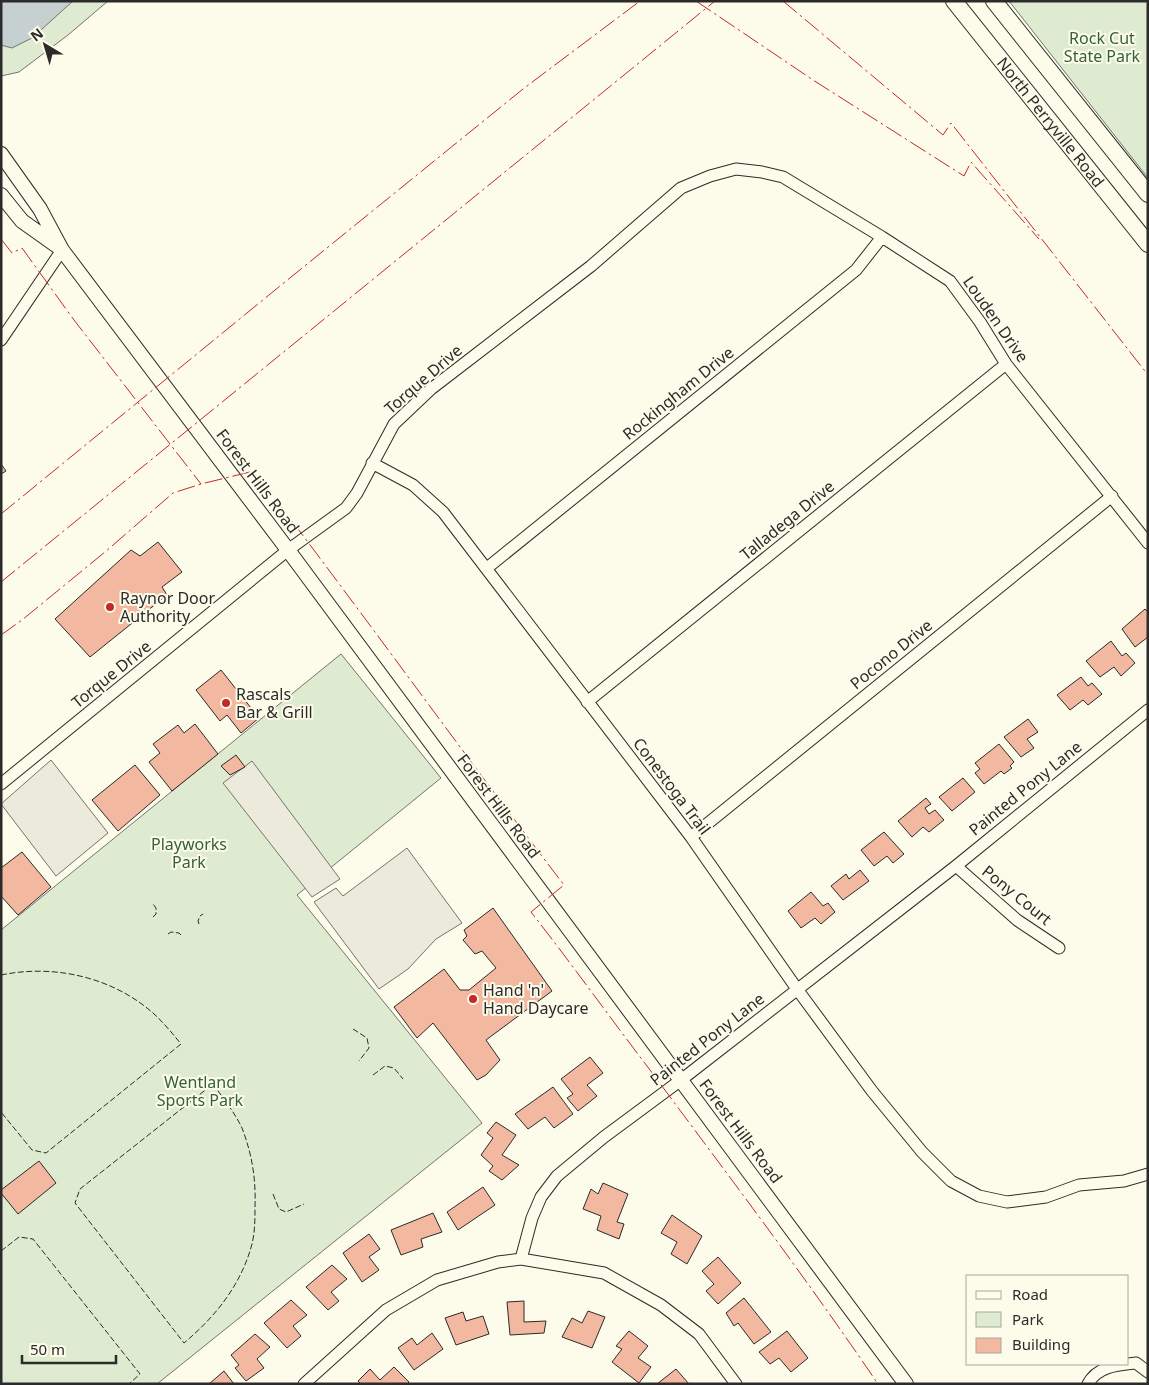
<svg xmlns="http://www.w3.org/2000/svg" width="1149" height="1385" font-family="'Noto Sans',sans-serif">
	<style>
		.green { fill: #deebd1; stroke: #74746e }
		.parking { fill: #eceadb; stroke: #74746e }
		.water { fill: #c7d0d0; stroke: #74746e }
		.building { fill: #f2b8a0; stroke: #2b2b2b }
		.lines { fill: none; stroke-linecap: round; stroke-linejoin: round }
		.minor-casing { stroke: #2b2b2b; stroke-width: 13 }
		.tertiary-casing { stroke: #2b2b2b; stroke-width: 16 }
		.secondary-casing { stroke: #2b2b2b; stroke-width: 18 }
		.minor { stroke: #fdfbea; stroke-width: 11 }
		.tertiary { stroke: #fdfbea; stroke-width: 14 }
		.secondary { stroke: #fdfbea; stroke-width: 16 }
		.fence { stroke: #2b2b2b; stroke-width: 1; stroke-dasharray: 6 2.5; stroke-linecap: butt }
		.power { stroke: #c62828; stroke-width: 1; stroke-dasharray: 18 4 2.5 4; stroke-linecap: butt }
		.poi-dot { fill: #c62828; stroke: #fdfbea; stroke-width: 2 }
		.labels { text-anchor: middle; stroke-width: 4; stroke-linejoin: round; paint-order: stroke }
		.park-label { font-size: 16px; fill: #34623c; stroke: #fdfbea }
		.street-label { font-size: 16px; fill: #2b2b2b; stroke: #fdfbea }
		.poi-label { font-size: 16px; fill: #2b2b2b; stroke: #fdfbea; text-anchor: start }
	</style>
	<rect width="100%" height="100%" fill="#fdfbea"/>
	<path class="green" d="M 1,1 L 108,1 L 68,35 L 19,72 L 1,76 Z
		M 1009,1 L 1148,1 L 1148,178 Z
		M 341,654 L 441,778 L 297,895 L 482,1123 L 157,1384 L 1,1384 L 1,930 Z"/>
	<path class="parking" d="M 51,760 L 108,833 L 56,876 L 1,804 Z
		M 252,761 L 340,879 L 312,897 L 223,783 Z
		M 407,848 L 462,923 L 436,939 L 408,969 L 379,989 L 314,902 L 336,888 L 343,896 Z"/>
	<path class="water" d="M 1,1 L 73,1 L 32,38 L 12,48 L 1,45 Z"/>
	<path class="building" d="M 1,464 L 6,471 L 1,474 Z
		M 158,542 L 182,572 L 162,587 L 167,595 L 90,657 L 55,619 L 131,550 L 140,556 Z
		M 1145,609 L 1148,612 L 1148,637 L 1135,647 L 1122,629 Z
		M 1111,641 L 1122,656 L 1126,653 L 1135,663 L 1121,676 L 1114,667 L 1100,677 L 1086,661 Z
		M 221,670 L 259,718 L 241,733 L 227,715 L 220,721 L 196,690 Z
		M 1081,677 L 1088,686 L 1092,683 L 1102,694 L 1088,705 L 1083,700 L 1070,710 L 1057,695 Z
		M 1028,719 L 1038,732 L 1027,739 L 1034,748 L 1021,757 L 1004,737 Z
		M 195,724 L 218,754 L 172,791 L 149,762 L 160,753 L 153,744 L 178,725 L 184,733 Z
		M 999,744 L 1014,762 L 1010,766 L 1012,768 L 1004,774 L 1001,771 L 984,784 L 975,773 L 980,769 L 975,763 Z
		M 236,755 L 245,767 L 230,775 L 221,766 Z
		M 135,765 L 160,795 L 118,831 L 92,800 Z
		M 963,778 L 975,792 L 952,811 L 939,797 Z
		M 926,798 L 931,804 L 925,808 L 929,814 L 935,810 L 944,820 L 929,832 L 923,827 L 912,837 L 898,821 Z
		M 884,832 L 904,854 L 893,863 L 887,856 L 874,866 L 861,850 Z
		M 22,852 L 51,887 L 18,915 L 1,896 L 1,868 Z
		M 860,870 L 869,881 L 843,900 L 831,886 L 846,874 L 849,879 Z
		M 811,892 L 823,906 L 828,903 L 835,912 L 821,924 L 815,918 L 801,928 L 788,911 Z
		M 493,908 L 552,991 L 486,1040 L 500,1060 L 486,1075 L 477,1080 L 433,1023 L 417,1038 L 394,1007 L 444,969 L 460,990 L 469,990 L 496,968 L 482,951 L 475,954 L 463,940 L 467,936 L 464,930 Z
		M 590,1057 L 603,1073 L 587,1085 L 597,1096 L 578,1111 L 567,1098 L 573,1094 L 561,1079 Z
		M 553,1087 L 573,1114 L 554,1128 L 545,1117 L 528,1129 L 515,1114 Z
		M 496,1122 L 516,1135 L 502,1155 L 519,1165 L 502,1180 L 489,1171 L 493,1166 L 481,1155 L 493,1138 L 487,1133 Z
		M 39,1161 L 56,1183 L 18,1214 L 1,1193 L 1,1190 Z
		M 603,1183 L 628,1194 L 617,1222 L 624,1224 L 619,1239 L 597,1230 L 601,1216 L 583,1209 L 591,1189 L 598,1194 Z
		M 483,1187 L 495,1205 L 458,1230 L 447,1212 Z
		M 433,1213 L 442,1232 L 421,1239 L 423,1247 L 401,1255 L 391,1230 Z
		M 672,1215 L 702,1236 L 687,1264 L 671,1254 L 677,1242 L 661,1233 Z
		M 369,1234 L 380,1249 L 369,1257 L 379,1270 L 362,1282 L 343,1253 Z
		M 718,1257 L 741,1283 L 718,1304 L 706,1291 L 714,1284 L 702,1271 Z
		M 332,1265 L 347,1279 L 331,1292 L 339,1301 L 328,1310 L 306,1287 Z
		M 744,1298 L 771,1332 L 754,1344 L 738,1323 L 734,1326 L 726,1313 Z
		M 291,1300 L 307,1315 L 293,1326 L 301,1336 L 287,1348 L 264,1323 Z
		M 524,1301 L 524,1322 L 546,1321 L 544,1333 L 510,1335 L 507,1302 Z
		M 588,1311 L 605,1317 L 592,1348 L 562,1337 L 572,1318 L 582,1323 Z
		M 463,1312 L 466,1321 L 483,1316 L 489,1334 L 456,1345 L 445,1318 Z
		M 629,1331 L 648,1346 L 638,1358 L 651,1367 L 639,1383 L 612,1362 L 622,1349 L 616,1346 Z
		M 787,1331 L 808,1358 L 791,1372 L 779,1358 L 770,1364 L 759,1352 Z
		M 432,1333 L 443,1349 L 414,1370 L 398,1348 L 412,1338 L 417,1345 Z
		M 255,1334 L 270,1347 L 257,1359 L 264,1368 L 246,1381 L 235,1368 L 239,1365 L 231,1355 Z
		M 394,1367 L 409,1382 L 407,1384 L 361,1384 L 358,1381 L 370,1369 L 380,1380 Z
		M 676,1369 L 689,1384 L 657,1384 Z
		M 224,1371 L 234,1384 L 209,1384 Z"/>
	<g class="lines">
		<defs>
			<path id="minor" d="M 1,340 L 62,250
				M 372,463 L 413,485 L 443,512 L 691,837 L 797,989 L 872,1091 L 922,1152 L 951,1181 L 979,1196 L 1007,1202 L 1046,1197 L 1079,1185 L 1124,1181 L 1148,1174
				M 487,568 L 856,270 L 882,237
				M 587,702 L 1006,364
				M 1,784 L 288,550 L 346,508 L 357,493 L 394,424 L 431,389 L 591,266 L 681,188 L 710,176 L 736,169 L 762,172 L 783,177 L 882,237 L 950,281 L 980,322 L 1006,364 L 1148,543
				M 691,837 L 1112,496
				M 956,866 L 1017,920 L 1059,948
				M 521,1259 L 532,1218 L 541,1197 L 557,1176 L 604,1137 L 681,1080 L 956,866 L 1148,710
				M 304,1384 L 386,1310 L 437,1280 L 498,1262 L 521,1259 L 604,1273 L 661,1305 L 699,1334 L 736,1384
				M 1088,1384 C 1097,1366 1118,1365 1136,1363 L 1148,1372"/>
			<path id="tertiary" d="M 1,154 L 40,209 L 62,250 L 288,550 L 906,1384
				M 1,195 L 22,221 L 60,248"/>
			<g id="secondary">
				<path id="s1" d="M 954,1 L 1148,244"/>
				<path d="M 994,1 L 1148,194"/>
			</g>
		</defs>
		<use href="#minor" class="minor-casing"/>
		<use href="#tertiary" class="tertiary-casing"/>
		<use href="#secondary" class="secondary-casing"/>
		<use href="#minor" class="minor"/>
		<use href="#tertiary" class="tertiary"/>
		<use href="#secondary" class="secondary"/>
		<path class="fence" d="M 153,917 L 156,914 L 156,908 L 153,904
			M 199,924 L 198,921 L 200,916 L 203,914
			M 168,934 L 171,932 L 179,933 L 182,936
			M 1,975 C 54,964 112,977 153,1013 C 163,1022 172,1033 181,1044 L 46,1153 L 32,1150 L 1,1112
			M 353,1029 L 367,1038 L 369,1048 L 359,1061
			M 373,1075 L 385,1066 L 394,1068 L 403,1079
			M 213,1084 C 223,1098 235,1113 242,1128 C 252,1154 256,1179 255,1206 C 255,1219 255,1232 252,1244 C 241,1285 216,1316 184,1343 L 75,1203 L 80,1189 Z
			M 273,1194 L 279,1209 L 286,1212 L 304,1204
			M 1,1251 L 19,1237 L 33,1239 L 140,1374 L 129,1384"/>
		<path class="power" d="M 696,1 L 813,80 L 964,176 L 971,162 L 1039,239
			M 783,1 L 943,135 L 951,123 L 1148,375
			M 1,239 L 12,253 L 22,248 L 74,320 L 201,484
			M 1,514 L 280,286 L 523,89 L 640,1
			M 1,582 L 715,1
			M 1,635 L 22,620 L 105,552 L 173,493 L 201,484 L 254,471 C 359,608 459,748 564,885 L 531,912 C 571,963 608,1015 647,1066 C 725,1171 804,1275 878,1384"/>
	</g>
	<g class="poi-dot">
		<circle cx="110" cy="607" r="5"/>
		<circle cx="226" cy="703" r="5"/>
		<circle cx="473" cy="999" r="5"/>
	</g>
	<g class="labels">
		<g class="park-label">
			<text x="1102" y="44">Rock Cut<tspan x="1102" dy="18">State Park</tspan></text>
			<text x="189" y="850">Playworks<tspan x="189" dy="18">Park</tspan></text>
			<text x="200" y="1088">Wentland<tspan x="200" dy="18">Sports Park</tspan></text>
		</g>
		<g class="street-label">
			<text dy="6" stroke="none"><textPath href="#s1" startOffset="155">North Perryville Road</textPath></text>
			<text transform="translate(996 319) rotate(55)" y="6">Louden Drive</text>
			<text transform="translate(423 379) rotate(-41)" y="6">Torque Drive</text>
			<text transform="translate(678 393) rotate(-39)" y="6">Rockingham Drive</text>
			<text transform="translate(258 481) rotate(53)" y="6">Forest Hills Road</text>
			<text transform="translate(787 520) rotate(-39)" y="6">Talladega Drive</text>
			<text transform="translate(891 654) rotate(-39)" y="6">Pocono Drive</text>
			<text transform="translate(111 674) rotate(-39)" y="6">Torque Drive</text>
			<text transform="translate(672 786) rotate(53)" y="6">Conestoga Trail</text>
			<text transform="translate(1025 788) rotate(-39)" y="6">Painted Pony Lane</text>
			<text transform="translate(499 806) rotate(53)" y="6">Forest Hills Road</text>
			<text transform="translate(1017 895) rotate(39)" y="6">Pony Court</text>
			<text transform="translate(707 1039) rotate(-38)" y="6">Painted Pony Lane</text>
			<text transform="translate(741 1131) rotate(53)" y="6">Forest Hills Road</text>
		</g>
		<g class="poi-label">
			<text x="120" y="604">Raynor Door<tspan x="120" dy="18">Authority</tspan></text>
			<text x="236" y="700">Rascals<tspan x="236" dy="18">Bar &amp; Grill</tspan></text>
			<text x="483" y="996">Hand 'n'<tspan x="483" dy="18">Hand Daycare</tspan></text>
		</g>
	</g>
	<rect width="1149" height="1385" fill="none" stroke="#2b2b2b" stroke-width="5"/>
	<rect x="966" y="1275" width="162" height="90" fill="#fdfbea" stroke="#a9a89e"/>
	<rect x="976" y="1291" width="25" height="8" fill="#fdfbea" stroke="#a9a89e"/>
	<text x="1012" y="1300" font-size="15" fill="#2b2b2b">Road</text>
	<rect x="976" y="1312" width="25" height="15" fill="#deebd1" stroke="#a9a89e"/>
	<text x="1012" y="1325" font-size="15" fill="#2b2b2b">Park</text>
	<rect x="976" y="1338" width="25" height="15" fill="#f2b8a0" stroke="#a9a89e"/>
	<text x="1012" y="1350" font-size="15" fill="#2b2b2b">Building</text>
	<g transform="translate(45 45) rotate(322)" stroke="#fdfbea" stroke-width="4" paint-order="stroke">
	<path d="M0-4L9 19L0 12L-9 19Z" fill="#2b2b2b"/>
	<text y="-8" font-size="14" font-weight="bold" text-anchor="middle" fill="#2b2b2b">N</text>
	</g>
	<path d="M22 1355v8h94v-8" fill="none" stroke="#2b2b2b" stroke-width="2.5"/>
	<text x="30" y="1355" font-size="15" fill="#2b2b2b" stroke="#fdfbea" stroke-width="4" paint-order="stroke">50 m</text>
</svg>
